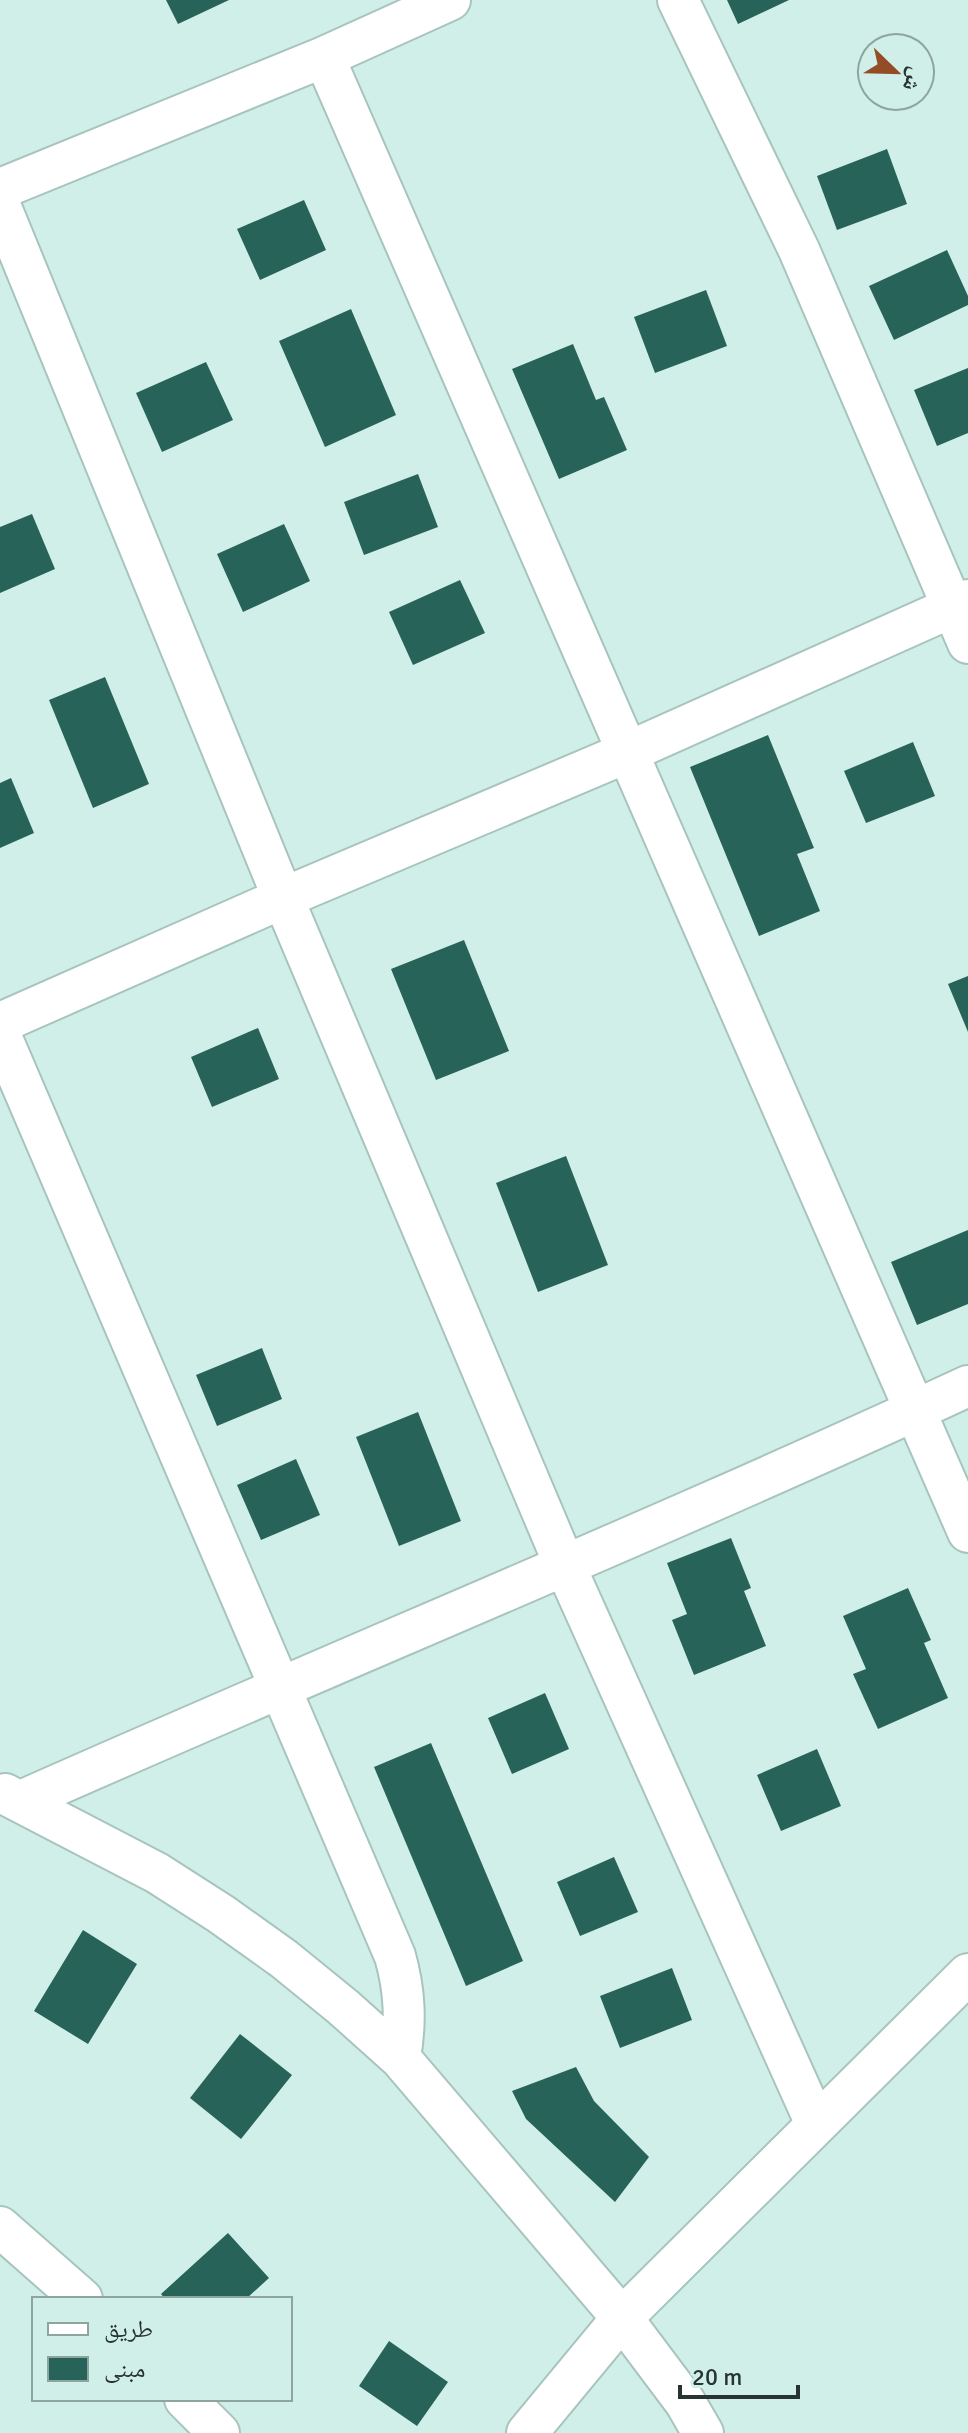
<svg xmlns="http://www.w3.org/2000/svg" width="968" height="2433" font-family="Signika,'Noto Naskh Arabic',sans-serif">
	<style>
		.building { fill: #286359 }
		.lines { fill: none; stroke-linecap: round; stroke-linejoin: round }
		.minor-casing { stroke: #a7c4bd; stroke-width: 44 }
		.minor { stroke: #fff; stroke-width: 40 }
	</style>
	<rect width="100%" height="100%" fill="#d1efe9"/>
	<path class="building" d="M 166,0 L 229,0 L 178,24 Z
		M 727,0 L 789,0 L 738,24 Z
		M 887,149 L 907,204 L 837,230 L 817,176 Z
		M 304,200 L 326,250 L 260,280 L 237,229 Z
		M 947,250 L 968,296 L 968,305 L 894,340 L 869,286 Z
		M 706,290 L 727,346 L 655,373 L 634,317 Z
		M 351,309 L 396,415 L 325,447 L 279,341 Z
		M 573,344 L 596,400 L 604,397 L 627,450 L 559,479 L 512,369 Z
		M 206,362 L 233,420 L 162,452 L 136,393 Z
		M 968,368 L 968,433 L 937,446 L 914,390 Z
		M 418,474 L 438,527 L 364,555 L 344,502 Z
		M 32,514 L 55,569 L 0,593 L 0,527 Z
		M 284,524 L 310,581 L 243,612 L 217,554 Z
		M 460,580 L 485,633 L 413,665 L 389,612 Z
		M 105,677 L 149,784 L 93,808 L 49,700 Z
		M 768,735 L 814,848 L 797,854 L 820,911 L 759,936 L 690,767 Z
		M 913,742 L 935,796 L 866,823 L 844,771 Z
		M 11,778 L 34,833 L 0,848 L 0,783 Z
		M 464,940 L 509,1051 L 436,1080 L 391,969 Z
		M 968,976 L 968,1032 L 948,984 Z
		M 258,1028 L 279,1079 L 212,1107 L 191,1057 Z
		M 566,1156 L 608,1265 L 538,1292 L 496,1183 Z
		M 968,1230 L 968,1304 L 917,1325 L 891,1262 Z
		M 262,1348 L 282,1399 L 217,1426 L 196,1375 Z
		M 418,1412 L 461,1521 L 399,1546 L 356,1437 Z
		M 296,1459 L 320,1515 L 261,1540 L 237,1485 Z
		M 731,1538 L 751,1588 L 744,1591 L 766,1646 L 694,1675 L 672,1620 L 687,1614 L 667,1563 Z
		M 908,1588 L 931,1640 L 924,1643 L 948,1698 L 878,1729 L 853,1674 L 866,1669 L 843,1616 Z
		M 545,1693 L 569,1749 L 512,1774 L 488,1718 Z
		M 431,1743 L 523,1961 L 466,1986 L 374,1767 Z
		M 817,1749 L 841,1806 L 781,1831 L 757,1775 Z
		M 614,1857 L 638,1912 L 580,1936 L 557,1882 Z
		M 83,1930 L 137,1964 L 88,2044 L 34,2011 Z
		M 672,1968 L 692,2020 L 620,2048 L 600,1996 Z
		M 240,2034 L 292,2075 L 241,2139 L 190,2098 Z
		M 576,2067 L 594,2101 L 649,2157 L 615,2202 L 526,2119 L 512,2091 Z
		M 228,2233 L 269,2278 L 246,2299 L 165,2299 L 161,2294 Z
		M 389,2341 L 448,2382 L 417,2426 L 359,2386 Z"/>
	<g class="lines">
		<defs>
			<path id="minor" d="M 678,0 L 799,250 L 968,643
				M 324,57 L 968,1532
				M 0,189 L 324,57 L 450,0
				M 0,205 L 283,898 L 565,1566 L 816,2124
				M 0,1023 L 283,898 L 628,752 L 968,600
				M 0,1034 L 395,1956 C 405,1991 406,2022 400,2058
				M 5,1794 L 157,1873 L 221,1914 L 284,1959 L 343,2007 L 400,2058 L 622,2318 L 685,2402 L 703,2433
				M 21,1801 C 336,1661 655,1531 968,1386
				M 0,2227 L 82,2299
				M 185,2399 L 219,2433
				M 527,2433 L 622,2318 L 968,1974"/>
		</defs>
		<use href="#minor" class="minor-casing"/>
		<use href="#minor" class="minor"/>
	</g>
	<rect x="32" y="2297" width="260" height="104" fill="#d1efe9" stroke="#8da49f" stroke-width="2"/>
	<rect x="48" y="2323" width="40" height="12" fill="#ffffff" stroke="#8da49f" stroke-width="2"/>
	<text x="104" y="2337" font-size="24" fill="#283431">طريق</text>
	<rect x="48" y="2357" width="40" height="24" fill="#286359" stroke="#8da49f" stroke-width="2"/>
	<text x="104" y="2377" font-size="24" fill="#283431">مبنى</text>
	<g transform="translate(896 72) rotate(113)"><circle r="38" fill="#d1efe9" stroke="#8da49f" stroke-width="2"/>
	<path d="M0-6L14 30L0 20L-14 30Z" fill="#934c26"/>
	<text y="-12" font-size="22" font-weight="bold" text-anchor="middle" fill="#283431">ش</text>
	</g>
	<path d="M680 2385v12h118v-12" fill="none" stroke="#283431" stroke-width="4"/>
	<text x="692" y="2385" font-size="24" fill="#283431" stroke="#d1efe9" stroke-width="6" paint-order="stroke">20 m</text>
</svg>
